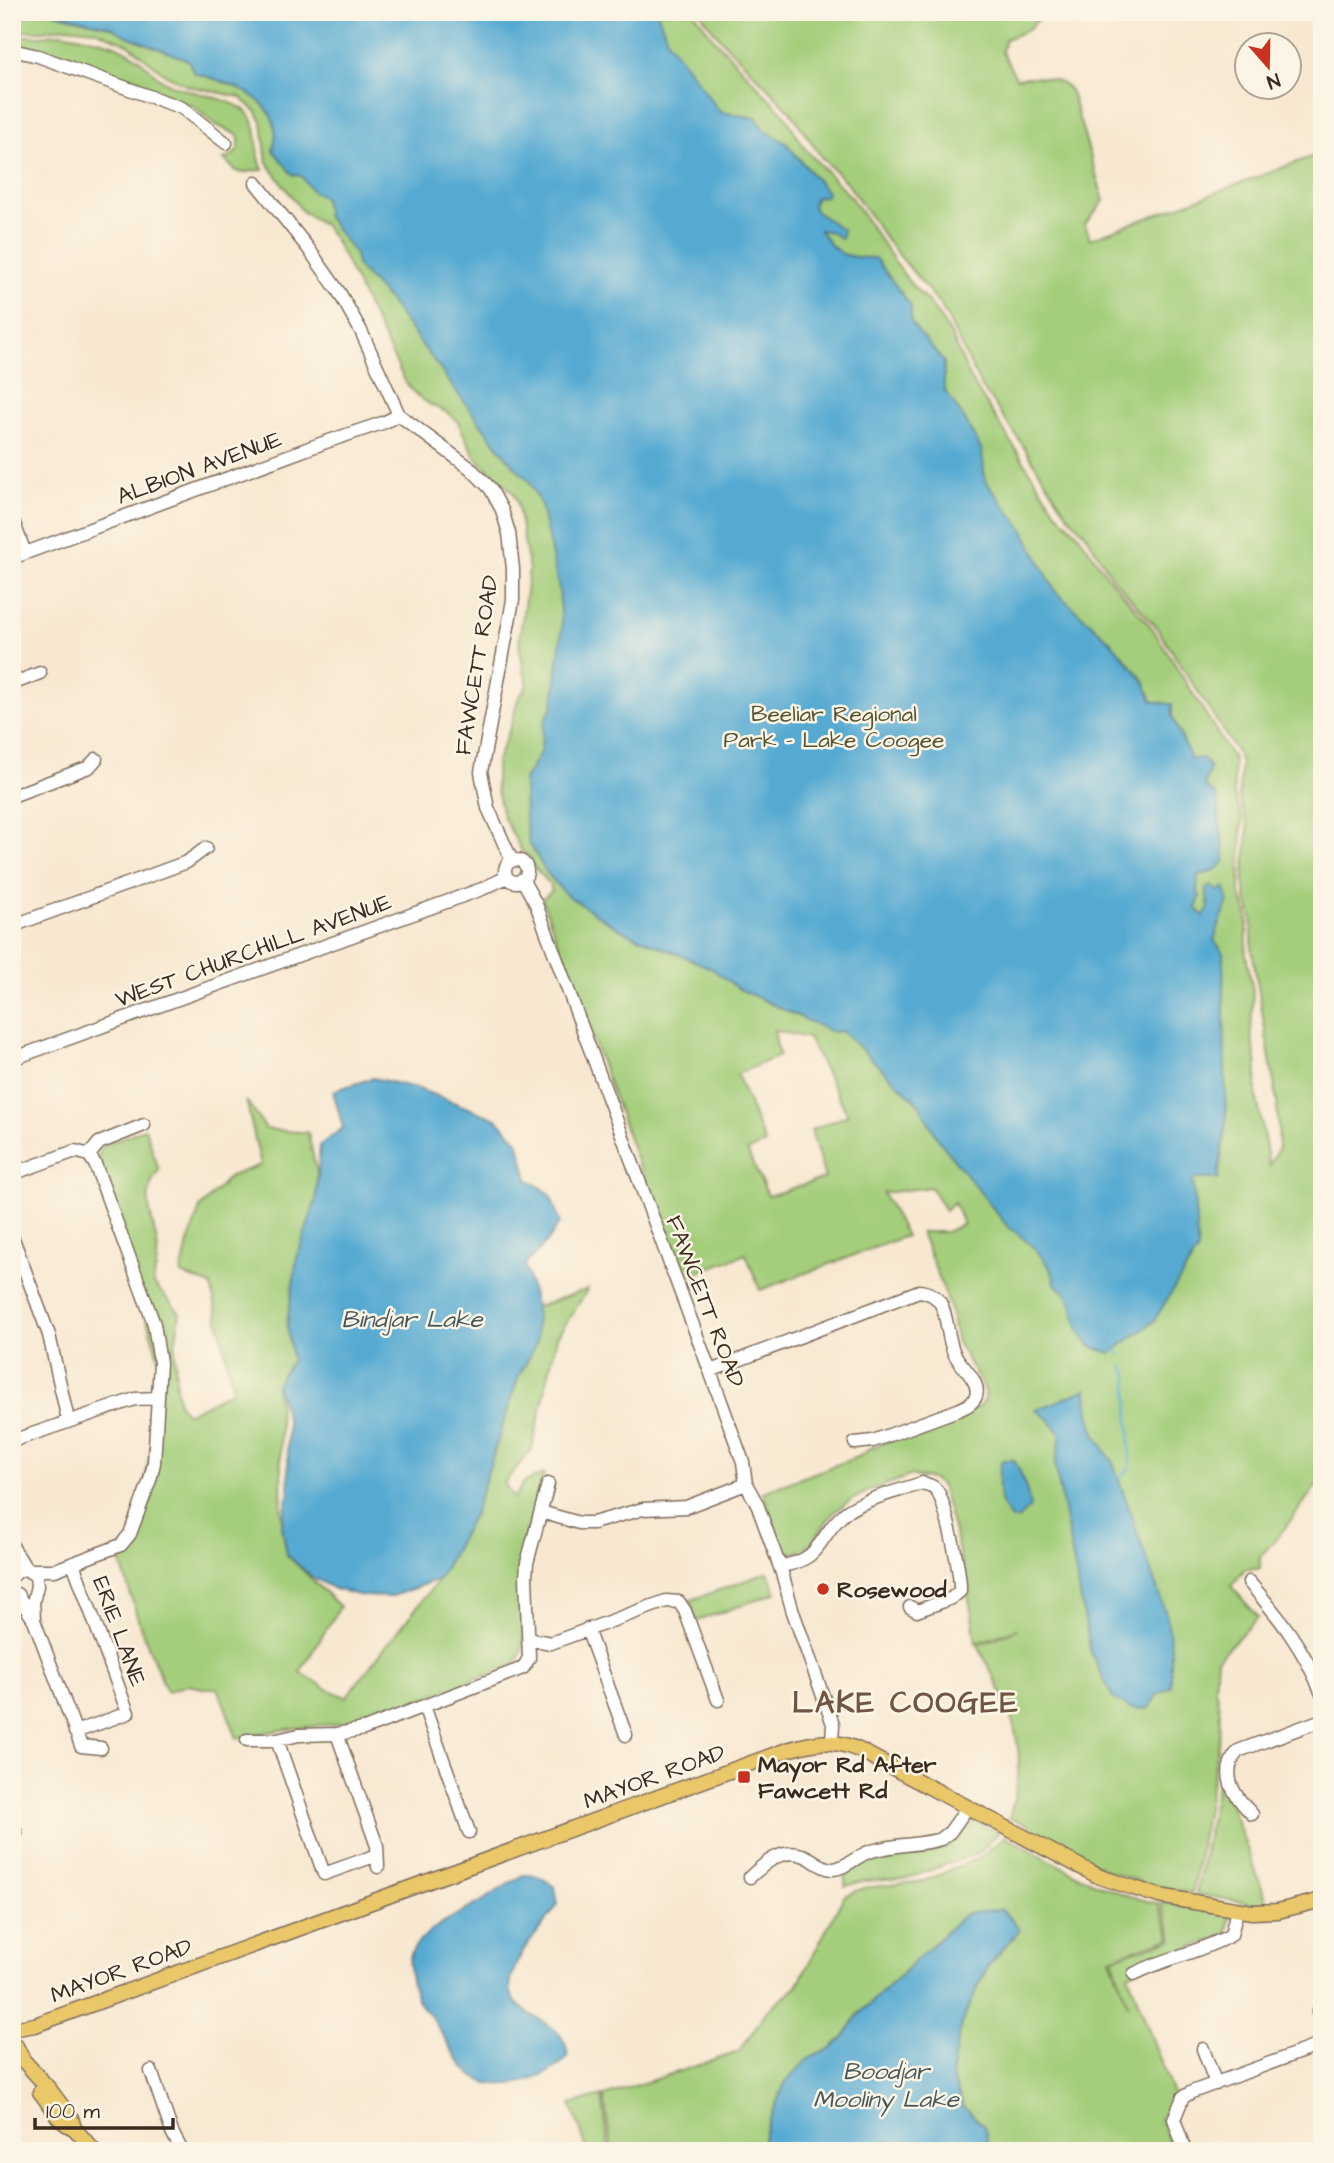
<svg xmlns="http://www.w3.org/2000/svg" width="1334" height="2163" font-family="'Architects Daughter',sans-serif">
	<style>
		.green { fill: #a4ce7b; stroke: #707c4c; stroke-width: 2; fill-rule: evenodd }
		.water { fill: #57aad2; stroke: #496a78; stroke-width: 2 }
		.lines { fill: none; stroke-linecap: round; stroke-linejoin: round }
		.stream { stroke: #57aad2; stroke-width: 2.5 }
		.minor-casing { stroke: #7d6c5d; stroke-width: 15 }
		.major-casing { stroke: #7d6c5d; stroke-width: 17 }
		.minor { stroke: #fff; stroke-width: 12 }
		.major { stroke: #eac769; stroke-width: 14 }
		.poi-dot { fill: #c8321e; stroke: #fcf5e5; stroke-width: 2.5 }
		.labels { text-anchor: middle; stroke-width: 5; stroke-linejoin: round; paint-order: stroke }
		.street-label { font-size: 23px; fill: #3b2a1e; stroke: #fcf5e5 }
		.park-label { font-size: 23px; fill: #555335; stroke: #fcf5e5 }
		.poi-label { font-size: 23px; font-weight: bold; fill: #3b2a1e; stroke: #fcf5e5; text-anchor: start }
		.water-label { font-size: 24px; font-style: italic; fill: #45575d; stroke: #fcf5e5 }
		.district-label { font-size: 30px; font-weight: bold; letter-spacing: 2px; fill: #705544; stroke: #fcf5e5 }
	</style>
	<rect width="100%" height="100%" fill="#fcf5e5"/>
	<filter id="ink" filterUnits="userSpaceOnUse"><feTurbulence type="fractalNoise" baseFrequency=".0143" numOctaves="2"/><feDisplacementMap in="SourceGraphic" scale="14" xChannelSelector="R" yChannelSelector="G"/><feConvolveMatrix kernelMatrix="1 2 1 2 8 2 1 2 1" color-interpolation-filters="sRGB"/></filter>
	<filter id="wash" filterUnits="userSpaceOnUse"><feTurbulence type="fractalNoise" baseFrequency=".00686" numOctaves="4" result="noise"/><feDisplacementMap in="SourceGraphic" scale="28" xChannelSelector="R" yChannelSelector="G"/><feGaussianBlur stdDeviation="1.57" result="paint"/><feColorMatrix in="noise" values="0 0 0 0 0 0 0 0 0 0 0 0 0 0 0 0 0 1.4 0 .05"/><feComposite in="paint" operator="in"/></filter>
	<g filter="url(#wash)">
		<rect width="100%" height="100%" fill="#f8e8d1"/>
		<path class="green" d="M 12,12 L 694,12 L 713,38 L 784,114 L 806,150 L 849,195 L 909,282 L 931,305 L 950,333 L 971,380 L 1057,513 L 1078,534 L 1108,577 L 1153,629 L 1234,760 L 1234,794 L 1242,818 L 1240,893 L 1248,917 L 1246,954 L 1253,991 L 1251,1032 L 1257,1065 L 1256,1093 L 1269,1166 L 1279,1147 L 1277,1101 L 1252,950 L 1252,917 L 1246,898 L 1244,878 L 1248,827 L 1239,797 L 1241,762 L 1236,751 L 1157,628 L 1112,577 L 1085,533 L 1069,517 L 1014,432 L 981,386 L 942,307 L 885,238 L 847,183 L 822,158 L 790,111 L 717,35 L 700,12 L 1041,12 C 1034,30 1022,33 1005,39 L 1002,52 L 1016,78 C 1034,76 1060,75 1071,92 L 1104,201 L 1085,224 L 1090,239 L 1322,153 L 1322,1478 L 1285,1528 L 1260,1557 L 1260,1569 L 1245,1569 L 1231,1586 L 1258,1617 L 1217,1659 L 1215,1688 L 1220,1712 L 1219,1739 L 1192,1893 L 1149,1885 L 1110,1872 L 1032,1831 L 1027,1824 L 1009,1818 C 1016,1795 1021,1771 1018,1747 C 1015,1715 992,1674 978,1645 L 1018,1629 L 976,1643 C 969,1589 957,1538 941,1486 C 931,1474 923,1481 912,1475 C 887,1485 859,1492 838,1509 C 820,1524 817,1547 793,1553 L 782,1549 L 763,1492 L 860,1456 L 871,1448 L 978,1407 L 984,1402 L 986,1392 L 957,1342 L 948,1301 L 921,1232 L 946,1232 L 963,1224 L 954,1202 L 945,1211 L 931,1187 L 883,1193 L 906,1236 L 760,1290 L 746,1254 L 680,1279 L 542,899 L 552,891 L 550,884 L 531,864 L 531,858 L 521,850 L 503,816 L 496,787 L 496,763 L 511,726 L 518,699 L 527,686 L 527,678 L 524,672 L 519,643 L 529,569 L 517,502 L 513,492 L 475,457 L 458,422 L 448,413 L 429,404 L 415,394 L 405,381 L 337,244 L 325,226 L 302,211 L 267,162 L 262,122 L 257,112 L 240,97 L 189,86 L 166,75 L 128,44 L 95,30 L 67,27 L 42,31 L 12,31 ZM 774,1030 L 808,1038 L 848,1115 L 811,1130 L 825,1178 L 768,1196 L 747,1151 L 765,1144 L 737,1074 L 779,1056 Z
			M 61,33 C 89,38 114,40 138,58 C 149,67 157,80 172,85 C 192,94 233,98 248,113 C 260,127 254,153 263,170 C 237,170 245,181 224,159 C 236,156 242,148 238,135 L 216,125 L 190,104 L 188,107 L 134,80 L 118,77 L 44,53 L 12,45 L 12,36 L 42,36 Z
			M 246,1100 L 266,1129 L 308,1133 L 317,1174 L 316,1200 L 297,1258 L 287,1324 L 293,1360 L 276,1384 L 280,1419 L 282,1525 L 287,1555 L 340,1607 L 300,1672 L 331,1691 L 346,1697 L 439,1579 L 475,1511 L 518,1378 L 537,1342 L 536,1307 L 588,1289 L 557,1337 L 532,1449 L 504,1483 L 514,1499 L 524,1482 L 544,1474 C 536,1504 518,1550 519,1580 C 519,1604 534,1651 511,1666 L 361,1721 L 280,1730 L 237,1738 L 218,1688 L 201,1688 L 189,1684 L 167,1692 L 141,1629 L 118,1553 L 131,1546 L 134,1540 L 164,1376 L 98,1160 L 101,1147 L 145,1128 L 159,1170 C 139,1195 153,1218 157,1244 C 159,1256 155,1271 153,1283 L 180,1313 L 175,1346 L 176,1387 L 179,1404 L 187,1414 L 233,1390 L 211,1285 L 181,1274 L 188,1243 L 200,1208 L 230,1176 L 261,1165 Z
			M 768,1572 L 776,1593 L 697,1621 L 689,1601 Z
			M 1219,1774 L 1268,1904 L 1254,1904 L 1196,1894 Z
			M 974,1820 L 999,1832 L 979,1853 L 905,1879 L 864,1881 L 845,1886 L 845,1871 L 882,1855 L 887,1860 C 930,1854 943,1855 974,1820 Z
			M 1005,1836 C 1054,1862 1103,1893 1158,1903 L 1171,1938 L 1110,1958 L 1128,2005 L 1112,1958 L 1173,1939 L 1161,1902 L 1222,1912 L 1230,1916 L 1226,1935 L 1150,1962 L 1128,1974 L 1175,2100 L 1160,2117 L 1172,2151 L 990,2151 L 984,2126 L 963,2106 L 951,2074 L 961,2024 L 988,1966 L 1020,1930 L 965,1914 L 859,2014 L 842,2039 L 832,2048 L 808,2059 L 785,2083 L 764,2133 L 762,2151 L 612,2151 L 604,2096 L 739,2052 L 766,2012 L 797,1986 L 844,1896 L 864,1888 L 924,1881 L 981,1857 Z
			M 602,2096 L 609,2151 L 588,2151 L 571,2104 Z"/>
		<path class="water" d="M 50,12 L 657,12 L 668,41 L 720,112 L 757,118 L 762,128 L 786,143 L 827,192 L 826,196 L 816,197 L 813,204 L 815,211 L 843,230 L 841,239 L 832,232 L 820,230 C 836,256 845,258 875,258 L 911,306 L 911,323 L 944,362 L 944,389 L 965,420 L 982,451 L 985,480 L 1024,531 L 1055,591 L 1112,643 L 1145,682 L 1152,701 L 1172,704 L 1172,716 L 1191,759 L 1203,758 L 1210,768 L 1204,786 L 1217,796 L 1225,861 C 1217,871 1210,873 1198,875 L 1197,890 L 1200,896 L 1196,909 L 1204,916 L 1209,908 L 1206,889 L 1211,886 L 1218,891 L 1225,887 L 1228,901 L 1214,940 L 1223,952 L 1226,1122 L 1218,1179 L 1193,1179 L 1198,1250 L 1153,1322 L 1111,1353 C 1105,1351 1095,1349 1090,1345 C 1069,1328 1082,1301 1055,1284 C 1054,1263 1025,1238 1008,1227 L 937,1138 L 919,1104 L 842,1031 L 832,1032 L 737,988 L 711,968 L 621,930 L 565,894 L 546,872 L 529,843 L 525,818 L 524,780 L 540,753 L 544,722 L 553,705 L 562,629 L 559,589 L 541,505 L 529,481 L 507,458 L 462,399 L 387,298 L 357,266 L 355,254 L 327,217 L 324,198 L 312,191 L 301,176 L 292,174 L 273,150 C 288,100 231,83 194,73 L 188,60 L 127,36 L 111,27 Z
			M 373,1078 L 416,1088 L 497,1119 L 518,1141 L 528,1179 L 550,1194 L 560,1222 L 548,1241 L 525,1265 L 536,1307 L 537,1342 L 518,1378 L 475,1511 L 439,1579 L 390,1597 L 363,1596 L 334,1589 L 311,1576 L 287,1555 L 282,1525 L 289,1491 L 287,1421 L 276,1384 L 292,1360 L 287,1324 L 297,1258 L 316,1200 L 320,1145 L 343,1128 L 333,1091 Z
			M 1087,1389 C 1088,1420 1093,1436 1112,1460 L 1167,1617 L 1171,1646 L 1171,1687 L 1157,1695 L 1148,1709 L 1130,1708 L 1113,1698 L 1091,1653 L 1055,1464 L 1061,1436 L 1049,1419 L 1036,1410 Z
			M 1002,1460 L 1014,1460 C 1023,1476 1028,1489 1030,1507 L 1019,1519 L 1012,1520 C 996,1503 997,1481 1002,1460 Z
			M 523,1875 L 539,1876 L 555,1887 L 558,1904 C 544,1927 521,1947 513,1973 C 499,2012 544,2014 561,2036 C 565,2042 567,2049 568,2056 C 550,2079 497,2096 472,2075 C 454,2060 443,2032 429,2014 C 424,2008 418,2003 416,1997 C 411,1983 405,1963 413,1950 C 427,1927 460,1914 482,1901 C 496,1892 509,1883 523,1875 Z
			M 1001,1909 L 1020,1929 L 988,1966 L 961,2024 L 951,2074 L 963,2106 L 984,2126 L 990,2151 L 762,2151 L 764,2133 L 785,2083 L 808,2059 L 832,2048 L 842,2039 L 859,2014 L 965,1914 Z"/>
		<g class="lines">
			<path class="stream" d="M 1117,1349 L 1120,1355
				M 1119,1477 L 1130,1469 L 1128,1376 L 1124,1367"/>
		</g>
	</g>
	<g filter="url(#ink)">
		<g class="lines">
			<defs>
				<path id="minor" d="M 12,50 L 38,56 L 182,108 L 226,143
					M 256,183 L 308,248 L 339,292 L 361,331 L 399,415 L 470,468 L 490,488 L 502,510 L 509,533 L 513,569 L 513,600 L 481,772 L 488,808 L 512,861
					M 12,518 L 25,553
					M 12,558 L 323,443 L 385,422 L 399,415
					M 12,684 L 40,673
					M 12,796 L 89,767 L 96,759
					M505 871a11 11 0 1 1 22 0a11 11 0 1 1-22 0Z
					M 522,879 L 536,904 L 710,1371 L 743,1462 L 746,1484 L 757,1504 L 782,1573 L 793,1612 L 833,1724 L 832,1741
					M 12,926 L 187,862 L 206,848
					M 12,1059 L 482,889 L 507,877
					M 89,1155 L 99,1143 L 144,1125
					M 12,1174 L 75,1151 L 89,1155 L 95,1164 L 154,1324 L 160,1363 L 154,1463 L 150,1480 L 130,1534 L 121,1545 L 55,1570 L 30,1570
					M 12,1236 L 49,1335 L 68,1420
					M 710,1371 L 919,1291 C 952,1294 943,1329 954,1353 C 960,1366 981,1381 976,1396 C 973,1404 965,1407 958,1410 L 873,1441 L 855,1443
					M 12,1441 L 135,1399 L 157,1398
					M 541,1512 L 579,1523 L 593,1523 L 643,1509 L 686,1507 L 746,1484
					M 12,1546 L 26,1569
					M 73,1563 L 128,1713 L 75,1732
					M 780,1566 C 824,1560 817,1536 845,1513 C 863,1499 900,1491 922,1483 C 930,1485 935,1486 939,1494 C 947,1512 961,1572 960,1591 L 952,1598 L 917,1611 L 910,1607
					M 12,1577 L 18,1571 L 26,1569 L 36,1576 L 37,1586 L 33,1602 L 34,1619
					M 1249,1582 C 1280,1618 1305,1650 1322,1694
					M 17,1594 L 34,1620 L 81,1746 L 101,1748
					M 587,1629 L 626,1735
					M 529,1639 L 551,1643 L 666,1601 L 679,1602 L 685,1611 L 718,1700
					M 424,1706 L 469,1832
					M 337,1734 L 377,1846 L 378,1867
					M 247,1740 L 277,1740 L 299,1735 L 337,1734 L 364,1729 L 523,1668 L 529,1658 L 526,1577 L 527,1563 L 548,1484
					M 277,1740 L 324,1874 L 377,1855
					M 1252,1814 C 1234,1796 1219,1774 1238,1751 L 1322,1720
					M 12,1826 L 16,1833
					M 750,1877 C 764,1864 781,1848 802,1855 C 813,1858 820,1868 832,1869 C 844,1869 855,1858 866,1853 C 889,1844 917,1846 941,1839 L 950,1832 L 967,1808
					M 1134,1974 C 1165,1958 1201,1952 1231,1935 L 1237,1910
					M 1318,2012 L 1322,2021
					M 1203,2049 L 1216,2084
					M 151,2071 L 172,2132 L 182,2151
					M 1185,2151 L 1174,2119 L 1183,2097 L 1192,2092 L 1322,2044"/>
				<path id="major" d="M 12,2029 L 35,2025 L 787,1750 C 815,1742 832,1738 859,1750 L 1100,1877 L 1159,1896 L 1252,1912 L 1278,1911 L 1322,1900
					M 16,2046 L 23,2060 L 50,2090 L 71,2118 L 74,2128 L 94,2151
					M 40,2092 C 52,2106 56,2121 74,2128"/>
			</defs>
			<use href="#minor" class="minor-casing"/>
			<use href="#major" class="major-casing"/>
			<use href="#minor" class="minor"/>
			<use href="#major" class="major"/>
		</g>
	</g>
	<g class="poi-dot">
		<circle cx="823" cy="1589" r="7"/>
		<rect x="737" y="1770" width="14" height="14" rx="3.5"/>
	</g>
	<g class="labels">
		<g class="street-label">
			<text transform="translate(199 467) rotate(-20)" y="8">ALBION AVENUE</text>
			<text transform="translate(476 665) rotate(-81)" y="8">FAWCETT ROAD</text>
			<text transform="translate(253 950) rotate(-20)" y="8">WEST CHURCHILL AVENUE</text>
			<text transform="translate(706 1301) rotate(69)" y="8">FAWCETT ROAD</text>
			<text transform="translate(120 1631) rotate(70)" y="8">ERIE LANE</text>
			<text transform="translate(654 1776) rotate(-20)" y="8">MAYOR ROAD</text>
			<text transform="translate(121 1970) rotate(-20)" y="8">MAYOR ROAD</text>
		</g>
		<g class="park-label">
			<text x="834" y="721">Beeliar Regional<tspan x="834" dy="26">Park - Lake Coogee</tspan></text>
		</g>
		<g class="poi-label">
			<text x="837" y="1597">Rosewood</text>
			<text x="758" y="1772">Mayor Rd After<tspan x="758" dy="26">Fawcett Rd</tspan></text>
		</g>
		<g class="water-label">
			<text x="412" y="1327">Bindjar Lake</text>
			<text x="886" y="2079">Boodjar<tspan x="886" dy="28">Mooliny Lake</tspan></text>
		</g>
		<g class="district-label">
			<text x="906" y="1712">LAKE COOGEE</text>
		</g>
	</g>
	<rect width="1334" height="2163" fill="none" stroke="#fcf5e5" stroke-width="42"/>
	<g transform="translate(1268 66) rotate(160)"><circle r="33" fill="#fcf5e5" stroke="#afa495" stroke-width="2"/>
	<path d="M0-5L12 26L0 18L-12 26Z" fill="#c8321e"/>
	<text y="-10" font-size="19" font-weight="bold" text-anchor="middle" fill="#3b2a1e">N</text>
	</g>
	<path d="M35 2118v10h138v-10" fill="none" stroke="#3b2a1e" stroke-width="3.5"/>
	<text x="46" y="2118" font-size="21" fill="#3b2a1e" stroke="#fcf5e5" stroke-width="5" paint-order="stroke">100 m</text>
</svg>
